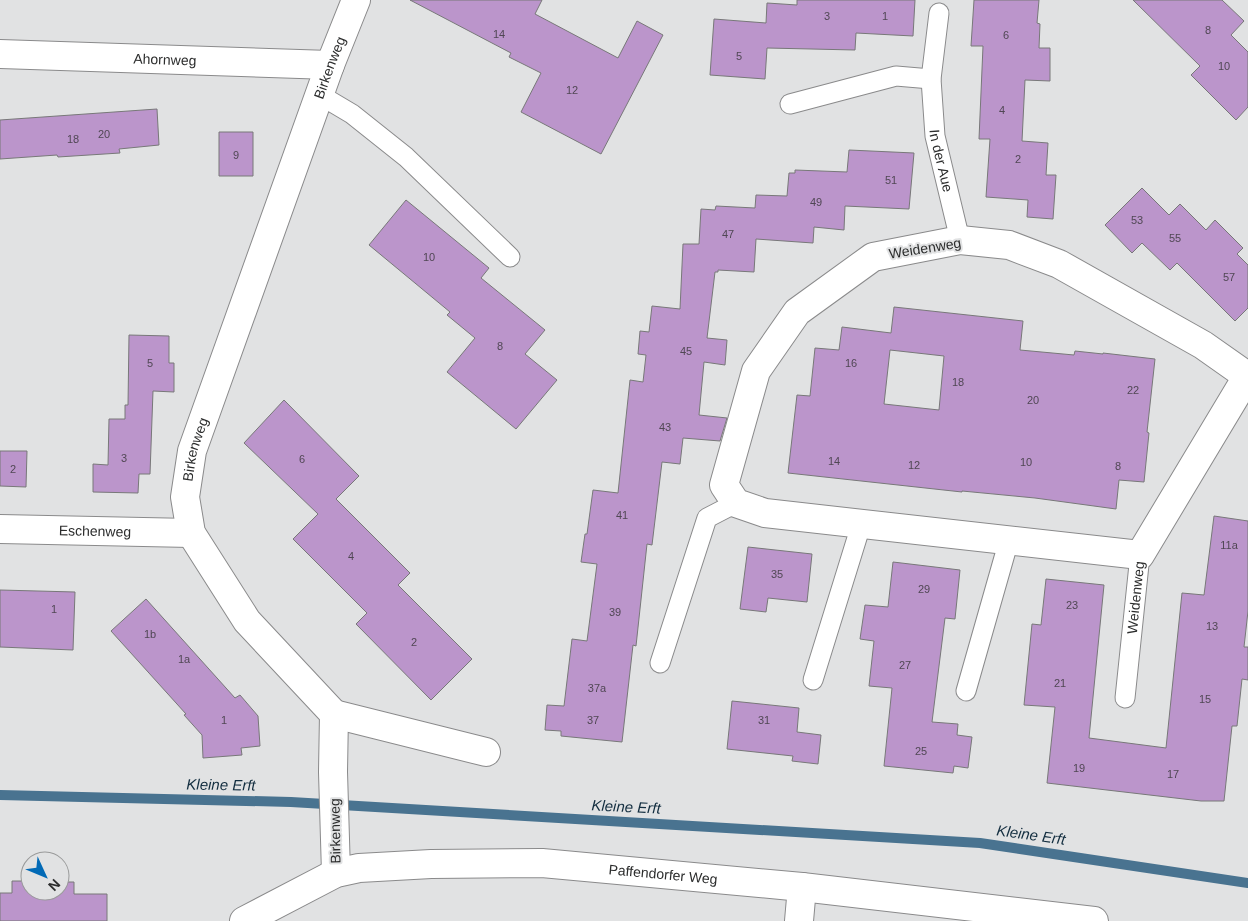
<svg xmlns="http://www.w3.org/2000/svg" width="1248" height="921" font-family="Arial,sans-serif">
	<style>
		.lines { fill: none; stroke-linecap: round; stroke-linejoin: round }
		.stream { stroke: #497390; stroke-width: 10 }
		.building { fill: #bb95cb; stroke: #787879; fill-rule: evenodd }
		.lane-casing { stroke: #8a8a8b; stroke-width: 21 }
		.street-casing { stroke: #8a8a8b; stroke-width: 30 }
		.lane { stroke: #fff; stroke-width: 19 }
		.street { stroke: #fff; stroke-width: 28 }
		.labels { text-anchor: middle; stroke-width: 4; stroke-linejoin: round; paint-order: stroke }
		.number-label { font-size: 11px; fill: #504754 }
		.street-label { font-size: 14px; fill: #2c2d2d; stroke: #e1e2e3 }
		.water-label { font-size: 15px; font-style: italic; fill: #122d3f; stroke: #e1e2e3 }
	</style>
	<rect width="100%" height="100%" fill="#e1e2e3"/>
	<g class="lines">
		<path class="stream" d="M 0,795 L 291,802 L 980,843 L 1248,883"/>
	</g>
	<path class="building" d="M 410,0 L 542,0 L 535,14 L 618,58 L 637,21 L 663,35 L 601,154 L 521,112 L 541,73 L 509,57 L 511,53 Z
		M 797,0 L 915,0 L 913,36 L 856,33 L 855,50 L 767,48 L 765,79 L 710,75 L 714,19 L 766,23 L 767,3 L 797,5 Z
		M 974,0 L 1039,0 L 1037,23 L 1040,24 L 1039,48 L 1050,48 L 1050,81 L 1025,80 L 1022,141 L 1048,143 L 1046,175 L 1056,175 L 1053,219 L 1027,217 L 1028,200 L 986,197 L 990,139 L 979,139 L 983,46 L 971,46 Z
		M 1133,0 L 1222,0 L 1244,21 L 1231,35 L 1248,52 L 1248,107 L 1236,120 L 1191,75 L 1200,66 Z
		M 157,109 L 159,145 L 119,149 L 120,153 L 58,157 L 57,155 L 0,159 L 0,120 Z
		M 219,132 L 253,132 L 253,176 L 219,176 Z
		M 849,150 L 914,153 L 909,209 L 845,206 L 844,230 L 814,227 L 813,243 L 756,239 L 754,272 L 718,270 L 718,272 L 715,272 L 707,338 L 727,340 L 725,365 L 704,362 L 699,415 L 727,418 L 720,441 L 683,438 L 680,464 L 662,462 L 652,545 L 647,544 L 636,646 L 633,645 L 622,742 L 561,736 L 561,731 L 545,730 L 547,705 L 564,706 L 572,639 L 587,641 L 597,564 L 581,562 L 585,534 L 587,534 L 593,490 L 618,493 L 630,380 L 643,382 L 646,355 L 638,354 L 640,331 L 649,332 L 652,306 L 680,309 L 683,244 L 699,244 L 701,209 L 715,210 L 716,206 L 755,208 L 756,195 L 787,196 L 789,173 L 795,173 L 795,170 L 847,172 Z
		M 1142,188 L 1169,215 L 1180,204 L 1206,230 L 1215,220 L 1243,248 L 1237,254 L 1248,265 L 1248,308 L 1235,321 L 1177,263 L 1170,270 L 1142,243 L 1132,253 L 1105,225 Z
		M 406,200 L 489,268 L 481,278 L 545,330 L 525,354 L 557,380 L 516,429 L 447,372 L 475,338 L 447,315 L 450,312 L 369,245 Z
		M 894,307 L 1023,321 L 1020,350 L 1074,355 L 1075,351 L 1103,354 L 1103,353 L 1155,359 L 1147,432 L 1149,433 L 1144,482 L 1119,480 L 1116,509 L 1035,498 L 962,491 L 962,492 L 788,473 L 797,395 L 810,396 L 815,348 L 839,350 L 842,327 L 891,333 ZM 890,350 L 944,356 L 939,410 L 884,404 Z
		M 129,335 L 169,336 L 169,363 L 174,363 L 174,392 L 153,391 L 150,474 L 139,474 L 138,493 L 93,492 L 93,464 L 108,465 L 109,419 L 125,419 L 125,405 L 128,405 Z
		M 284,400 L 359,476 L 336,499 L 410,573 L 398,585 L 472,659 L 431,700 L 356,624 L 367,613 L 293,539 L 318,514 L 244,443 Z
		M 0,451 L 27,451 L 26,487 L 0,486 Z
		M 1214,516 L 1248,521 L 1248,611 L 1244,647 L 1248,647 L 1248,680 L 1242,679 L 1237,726 L 1232,726 L 1224,801 L 1201,801 L 1047,783 L 1055,707 L 1024,705 L 1032,624 L 1041,625 L 1046,579 L 1104,585 L 1089,738 L 1166,748 L 1182,593 L 1204,595 Z
		M 748,547 L 812,554 L 807,602 L 768,598 L 766,612 L 740,609 Z
		M 893,562 L 960,570 L 955,619 L 945,618 L 932,722 L 958,724 L 957,735 L 972,737 L 968,768 L 954,766 L 953,773 L 884,766 L 892,688 L 869,686 L 874,641 L 860,639 L 865,605 L 888,607 Z
		M 0,590 L 75,592 L 73,650 L 0,647 Z
		M 146,599 L 235,698 L 240,695 L 258,716 L 260,746 L 241,748 L 242,755 L 203,758 L 202,735 L 184,715 L 186,714 L 111,631 Z
		M 732,701 L 799,708 L 797,732 L 821,735 L 818,764 L 792,761 L 793,756 L 727,749 Z
		M 12,881 L 30,881 L 30,891 L 60,891 L 60,882 L 74,882 L 74,894 L 107,894 L 107,921 L 0,921 L 0,893 L 12,893 Z"/>
	<g class="lines">
		<defs>
			<g id="lane">
				<path id="s1" d="M 939,13 L 931,79 L 935,136 L 960,240"/>
				<path d="M 320,95 L 352,114 L 406,157 L 510,257"/>
				<path d="M 790,104 L 896,76 L 931,79"/>
				<path d="M 660,663 L 707,518 L 736,503"/>
				<path d="M 813,680 L 861,525"/>
				<path d="M 966,691 L 1009,540"/>
				<path id="s2" d="M 1125,698 L 1140,555"/>
			</g>
			<g id="street">
				<path id="s3" d="M 0,54 L 330,65"/>
				<path d="M 1247,376 L 1203,345 L 1059,264 L 1009,245 L 960,240 L 873,257 L 797,312 L 756,371 L 724,485 L 736,503 L 765,513 L 1140,555 L 1248,375"/>
				<path id="s4" d="M 0,529 L 191,533"/>
				<path d="M 334,714 L 486,752"/>
				<path id="s5" d="M 336,873 L 333,772 L 334,714 L 247,621 L 191,533 L 185,497 L 192,451 L 330,65 L 356,0"/>
				<path id="s6" d="M 244,921 L 336,873 L 359,868 L 431,864 L 542,863 L 802,887 L 1094,921"/>
				<path d="M 799,921 L 802,887"/>
			</g>
		</defs>
		<use href="#lane" class="lane-casing"/>
		<use href="#street" class="street-casing"/>
		<use href="#lane" class="lane"/>
		<use href="#street" class="street"/>
	</g>
	<g class="labels">
		<g class="number-label">
			<text x="827" y="20">3</text>
			<text x="885" y="20">1</text>
			<text x="1208" y="34">8</text>
			<text x="499" y="38">14</text>
			<text x="1006" y="39">6</text>
			<text x="739" y="60">5</text>
			<text x="1224" y="70">10</text>
			<text x="572" y="94">12</text>
			<text x="1002" y="114">4</text>
			<text x="104" y="138">20</text>
			<text x="73" y="143">18</text>
			<text x="236" y="159">9</text>
			<text x="1018" y="163">2</text>
			<text x="891" y="184">51</text>
			<text x="816" y="206">49</text>
			<text x="1137" y="224">53</text>
			<text x="728" y="238">47</text>
			<text x="1175" y="242">55</text>
			<text x="429" y="261">10</text>
			<text x="1229" y="281">57</text>
			<text x="500" y="350">8</text>
			<text x="686" y="355">45</text>
			<text x="150" y="367">5</text>
			<text x="851" y="367">16</text>
			<text x="958" y="386">18</text>
			<text x="1133" y="394">22</text>
			<text x="1033" y="404">20</text>
			<text x="665" y="431">43</text>
			<text x="124" y="462">3</text>
			<text x="302" y="463">6</text>
			<text x="834" y="465">14</text>
			<text x="1026" y="466">10</text>
			<text x="914" y="469">12</text>
			<text x="1118" y="470">8</text>
			<text x="13" y="473">2</text>
			<text x="622" y="519">41</text>
			<text x="1229" y="549">11a</text>
			<text x="351" y="560">4</text>
			<text x="777" y="578">35</text>
			<text x="924" y="593">29</text>
			<text x="1072" y="609">23</text>
			<text x="54" y="613">1</text>
			<text x="615" y="616">39</text>
			<text x="1212" y="630">13</text>
			<text x="150" y="638">1b</text>
			<text x="414" y="646">2</text>
			<text x="184" y="663">1a</text>
			<text x="905" y="669">27</text>
			<text x="1060" y="687">21</text>
			<text x="597" y="692">37a</text>
			<text x="1205" y="703">15</text>
			<text x="224" y="724">1</text>
			<text x="593" y="724">37</text>
			<text x="764" y="724">31</text>
			<text x="921" y="755">25</text>
			<text x="1079" y="772">19</text>
			<text x="1173" y="778">17</text>
		</g>
		<g class="street-label">
			<text dy="5" stroke="none"><textPath href="#s3" startOffset="165">Ahornweg</textPath></text>
			<text dy="5" stroke="none"><textPath href="#s5" startOffset="881">Birkenweg</textPath></text>
			<text dy="5" stroke="none"><textPath href="#s1" startOffset="149">In der Aue</textPath></text>
			<text transform="translate(925 248) rotate(-9)" y="5">Weidenweg</text>
			<text dy="5" stroke="none"><textPath href="#s5" startOffset="476">Birkenweg</textPath></text>
			<text dy="5" stroke="none"><textPath href="#s4" startOffset="95">Eschenweg</textPath></text>
			<text dy="5" stroke="none"><textPath href="#s2" startOffset="101">Weidenweg</textPath></text>
			<text transform="translate(335 831) rotate(-91)" y="5">Birkenweg</text>
			<text dy="5" stroke="none"><textPath href="#s6" startOffset="432">Paffendorfer Weg</textPath></text>
		</g>
		<g class="water-label">
			<text transform="translate(221 785) rotate(1)" y="5">Kleine Erft</text>
			<text transform="translate(626 807) rotate(3)" y="5">Kleine Erft</text>
			<text transform="translate(1031 835) rotate(8)" y="5">Kleine Erft</text>
		</g>
	</g>
	<g transform="translate(45 876) rotate(134)"><circle r="24" fill="#e1e2e3" stroke="#999a9a"/>
	<path d="M0-4L9 19L0 12L-9 19Z" fill="#026ab6"/>
	<text y="-8" font-size="14" font-weight="bold" text-anchor="middle" fill="#2c2d2d">N</text>
	</g>
</svg>
